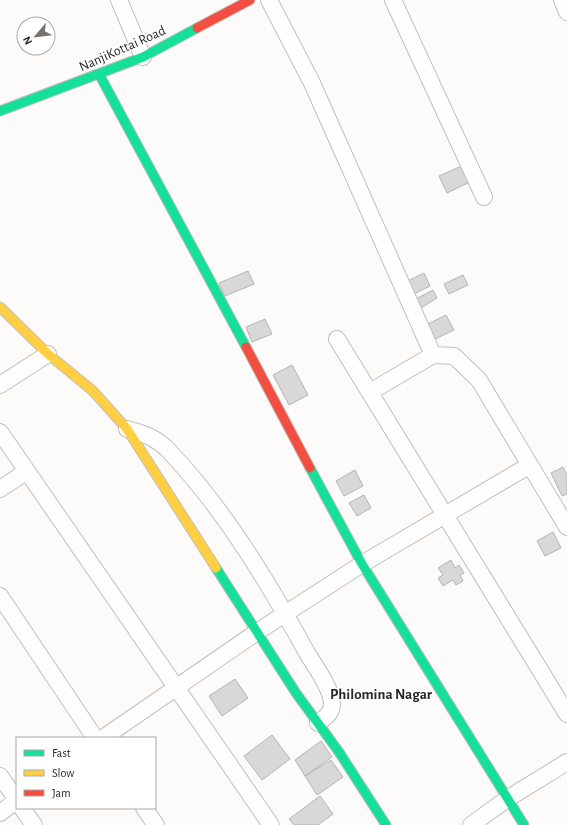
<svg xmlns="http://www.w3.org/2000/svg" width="567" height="825" font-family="'Alegreya Sans',sans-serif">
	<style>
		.building { fill: #dad8d6; stroke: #b6b4b2 }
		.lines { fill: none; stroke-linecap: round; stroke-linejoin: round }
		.street-casing { stroke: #c2bfbe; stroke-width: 18 }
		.fast-casing { stroke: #c2bfbe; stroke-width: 11 }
		.slow-casing { stroke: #c2bfbe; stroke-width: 11 }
		.jam-casing { stroke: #c2bfbe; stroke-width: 11 }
		.street { stroke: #fffefe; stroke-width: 16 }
		.fast { stroke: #16e098; stroke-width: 9 }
		.slow { stroke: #ffcf43; stroke-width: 9 }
		.jam { stroke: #f24e42; stroke-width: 9 }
		.labels { text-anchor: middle; stroke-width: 3; stroke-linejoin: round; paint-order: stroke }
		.street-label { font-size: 14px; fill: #2a2624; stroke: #fff }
		.neighbourhood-label { font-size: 15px; font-weight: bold; fill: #2a2624; stroke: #fff }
	</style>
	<rect width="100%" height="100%" fill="#fdfbf9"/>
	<path class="building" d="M 464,165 L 472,181 L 447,193 L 439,176 Z
		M 248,271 L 254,284 L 225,296 L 219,283 Z
		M 424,273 L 430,286 L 414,294 L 408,281 Z
		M 463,275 L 468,285 L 449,294 L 444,284 Z
		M 433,290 L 437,298 L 421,308 L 416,299 Z
		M 446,315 L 454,330 L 431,341 L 424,326 Z
		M 265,319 L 272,334 L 252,342 L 246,327 Z
		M 292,365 L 308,395 L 289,405 L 273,375 Z
		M 563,467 L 567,475 L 567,494 L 562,496 L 551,473 Z
		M 355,470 L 363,486 L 344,496 L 336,481 Z
		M 364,495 L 371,508 L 357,516 L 349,503 Z
		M 553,532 L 561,548 L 545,556 L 537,541 Z
		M 451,560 L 455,568 L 459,565 L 464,573 L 460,575 L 463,581 L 456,585 L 453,580 L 443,586 L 438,578 L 443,575 L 438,568 Z
		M 235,679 L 248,698 L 222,716 L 209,696 Z
		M 272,735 L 290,759 L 262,780 L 244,756 Z
		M 321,741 L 332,757 L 305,776 L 295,760 Z
		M 331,760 L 343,777 L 317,795 L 305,776 Z
		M 320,796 L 333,814 L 318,825 L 294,825 L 289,819 Z"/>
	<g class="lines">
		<defs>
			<path id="street" d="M 119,0 L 143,57
				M 269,0 L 312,83 L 433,355 L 454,356 L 479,380 L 567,527
				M 393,0 L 484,197
				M 562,0 L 567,12
				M 337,339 L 567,714
				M 0,385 L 48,354
				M 370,392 L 433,355
				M 127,429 C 143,433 157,438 169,451 C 225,510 268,582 307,653 C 316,668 331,687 332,704 C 332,714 324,718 318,723
				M 0,432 L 271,825
				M 0,489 L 27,471
				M 0,596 L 95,738
				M 103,738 L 257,632 L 362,564 L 530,465
				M 0,776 L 17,800
				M 22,808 L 34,825
				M 144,808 L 156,825
				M 0,813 L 17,800
				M 471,825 L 507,799 L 567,762"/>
			<path id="fast" d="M 99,74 L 246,347
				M 0,111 L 143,57 L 197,28
				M 310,468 L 362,564 L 524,825
				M 216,568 L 296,693 L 339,752 L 386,825"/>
			<path id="slow" d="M 0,307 L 48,354 L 93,391 L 127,429 L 216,568"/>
			<path id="jam" d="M 197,28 L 250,0
				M 246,347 L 310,468"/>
		</defs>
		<use href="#street" class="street-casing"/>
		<use href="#fast" class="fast-casing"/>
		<use href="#slow" class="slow-casing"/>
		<use href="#jam" class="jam-casing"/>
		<use href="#street" class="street"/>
		<use href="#fast" class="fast"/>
		<use href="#slow" class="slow"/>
		<use href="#jam" class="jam"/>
	</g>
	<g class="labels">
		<g class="street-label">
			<text transform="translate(122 48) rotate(-24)" y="5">NanjiKottai Road</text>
		</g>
		<g class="neighbourhood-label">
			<text x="381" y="699">Philomina Nagar</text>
		</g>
	</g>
	<rect x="16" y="737" width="140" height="72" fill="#ffffff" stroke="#aaa8a7"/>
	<rect x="24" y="750" width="20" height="6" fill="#16e098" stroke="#aaa8a7"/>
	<text x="52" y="757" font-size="12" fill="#2a2624">Fast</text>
	<rect x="24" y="770" width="20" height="6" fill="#ffcf43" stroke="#aaa8a7"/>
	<text x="52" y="777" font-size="12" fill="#2a2624">Slow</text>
	<rect x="24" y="790" width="20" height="6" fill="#f24e42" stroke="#aaa8a7"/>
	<text x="52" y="797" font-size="12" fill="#2a2624">Jam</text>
	<g transform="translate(36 36) rotate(242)"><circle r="19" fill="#ffffff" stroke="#aaa8a7"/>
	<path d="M0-3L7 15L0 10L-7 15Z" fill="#74716f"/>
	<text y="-6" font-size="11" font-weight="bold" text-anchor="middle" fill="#2a2624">N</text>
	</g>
</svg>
